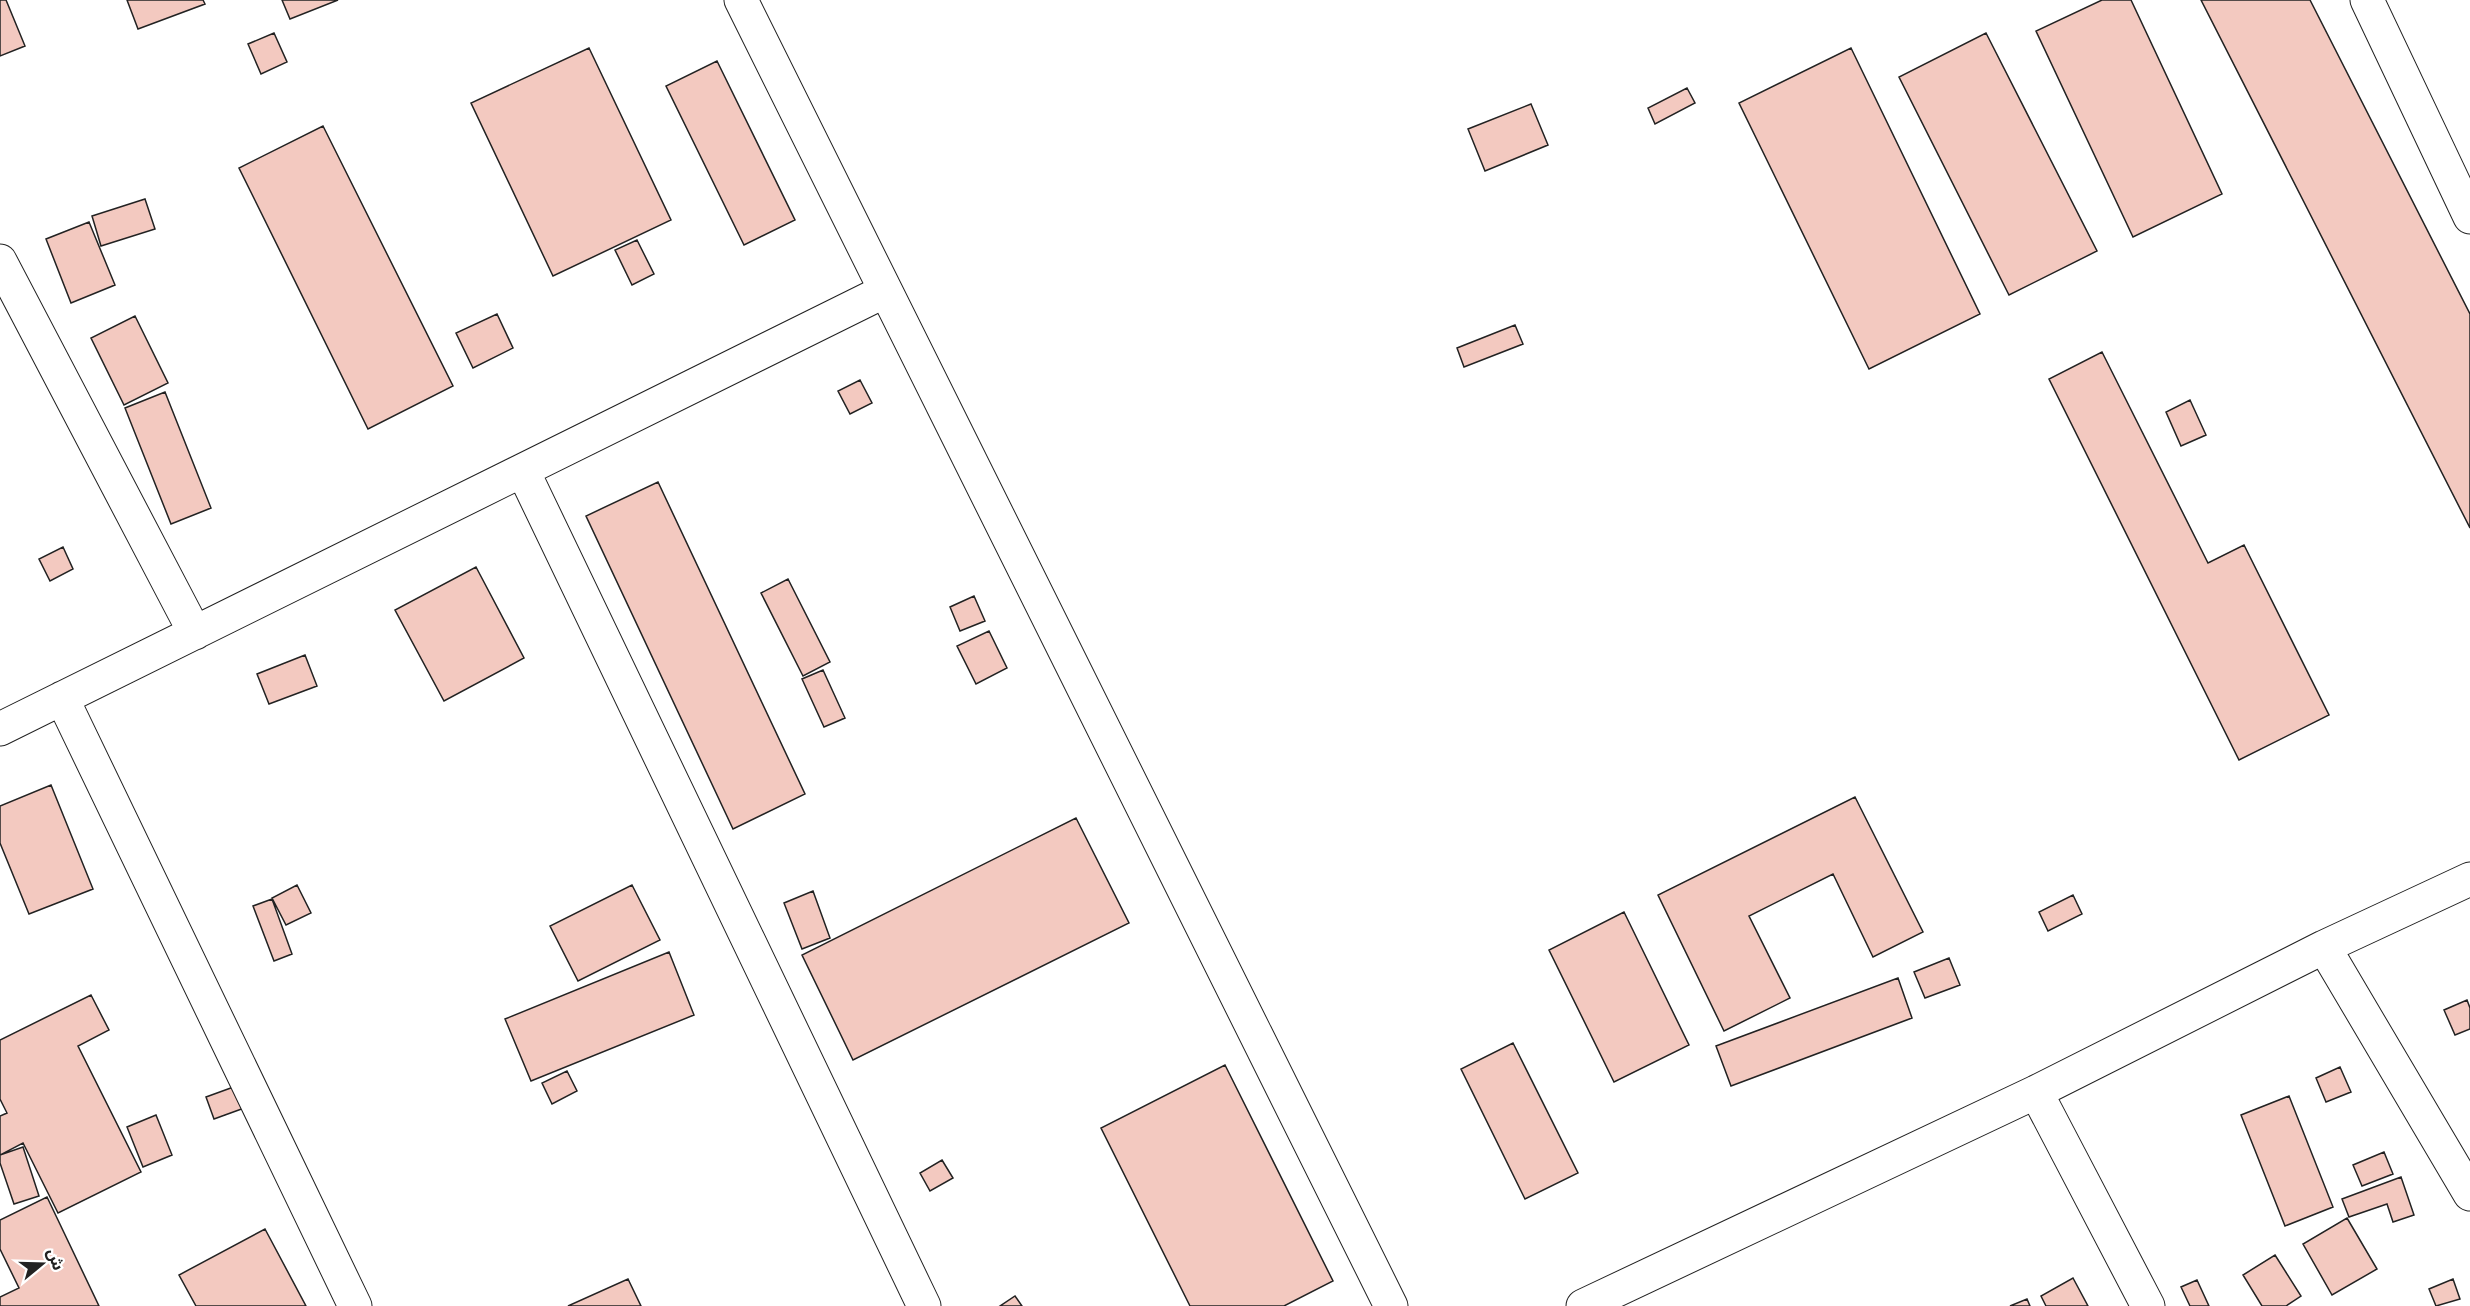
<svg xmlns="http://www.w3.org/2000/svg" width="2470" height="1306" font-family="'Playfair Display','Noto Sans Arabic',serif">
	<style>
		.building { fill: #f3c9c0; stroke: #222; stroke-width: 1.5 }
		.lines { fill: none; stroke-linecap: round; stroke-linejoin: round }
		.minor-casing { stroke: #222; stroke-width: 35 }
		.tertiary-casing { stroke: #222; stroke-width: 35 }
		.minor { stroke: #fff; stroke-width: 33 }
		.tertiary { stroke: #fff; stroke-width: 33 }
	</style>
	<rect width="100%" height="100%" fill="#fff"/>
	<path class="building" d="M 0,0 L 6,0 L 25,46 L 0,56 Z
		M 127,0 L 203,0 L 205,4 L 138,29 Z
		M 282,0 L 338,0 L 290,19 Z
		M 2102,0 L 2131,0 L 2222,194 L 2133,237 L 2036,31 Z
		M 2201,0 L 2310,0 L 2470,314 L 2470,528 Z
		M 274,33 L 287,62 L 261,74 L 248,44 Z
		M 1986,33 L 2097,251 L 2009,295 L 1899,77 Z
		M 589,48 L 671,220 L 553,276 L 471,103 Z
		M 1851,48 L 1980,314 L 1869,369 L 1739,103 Z
		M 717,61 L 795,220 L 744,245 L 666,86 Z
		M 1687,88 L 1695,103 L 1655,124 L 1648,108 Z
		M 1531,104 L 1548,145 L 1485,171 L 1468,129 Z
		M 323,126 L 453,386 L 368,429 L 239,168 Z
		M 145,199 L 155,229 L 101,246 L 92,216 Z
		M 89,222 L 115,285 L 71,303 L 46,239 Z
		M 637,240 L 654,274 L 632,285 L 615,250 Z
		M 497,314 L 513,348 L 473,368 L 456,333 Z
		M 135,316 L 168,383 L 124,405 L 91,338 Z
		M 1515,325 L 1523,344 L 1464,367 L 1457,348 Z
		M 2102,352 L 2208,563 L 2244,545 L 2329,715 L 2239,760 L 2049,379 Z
		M 860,380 L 872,403 L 850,414 L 838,391 Z
		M 165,392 L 211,508 L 171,524 L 125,408 Z
		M 2190,400 L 2206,435 L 2181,446 L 2166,412 Z
		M 658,482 L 805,794 L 733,829 L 586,516 Z
		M 63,547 L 73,569 L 50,581 L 39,559 Z
		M 476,567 L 524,658 L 444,701 L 395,610 Z
		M 788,579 L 830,662 L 803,676 L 761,593 Z
		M 974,596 L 985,621 L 960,631 L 950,607 Z
		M 989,631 L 1007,668 L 976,684 L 957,646 Z
		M 305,655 L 317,686 L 269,704 L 257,674 Z
		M 823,670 L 845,718 L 824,727 L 802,679 Z
		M 51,785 L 93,889 L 29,914 L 0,843 L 0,806 Z
		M 1855,797 L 1923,932 L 1873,957 L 1833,874 L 1749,916 L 1790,998 L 1724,1031 L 1658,895 Z
		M 1076,818 L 1129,923 L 853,1060 L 802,955 Z
		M 297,885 L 311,913 L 286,925 L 272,898 Z
		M 632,885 L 660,940 L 578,981 L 550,926 Z
		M 813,891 L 830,938 L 802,949 L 784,903 Z
		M 2073,895 L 2082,914 L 2048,931 L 2039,912 Z
		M 272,899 L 292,954 L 274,961 L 253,906 Z
		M 1624,912 L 1689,1045 L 1614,1082 L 1549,950 Z
		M 669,952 L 694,1015 L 531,1081 L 505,1019 Z
		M 1949,958 L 1960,985 L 1925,998 L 1914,972 Z
		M 1898,978 L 1912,1018 L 1731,1086 L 1716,1046 Z
		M 91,995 L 109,1030 L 78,1046 L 141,1172 L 58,1213 L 23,1143 L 0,1155 L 0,1116 L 7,1113 L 0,1099 L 0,1040 Z
		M 2467,1000 L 2470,1008 L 2470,1029 L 2455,1035 L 2444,1010 Z
		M 1513,1043 L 1578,1173 L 1525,1199 L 1461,1069 Z
		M 1225,1065 L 1333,1281 L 1284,1306 L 1190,1306 L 1101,1128 Z
		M 2340,1067 L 2351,1092 L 2326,1102 L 2316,1078 Z
		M 567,1071 L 577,1091 L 552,1104 L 542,1083 Z
		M 239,1085 L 247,1107 L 214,1119 L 206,1097 Z
		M 2289,1096 L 2333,1207 L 2285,1226 L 2241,1115 Z
		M 156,1115 L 172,1155 L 143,1167 L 127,1127 Z
		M 23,1147 L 39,1196 L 14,1204 L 0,1163 L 0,1155 Z
		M 2384,1152 L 2393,1174 L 2362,1186 L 2353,1165 Z
		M 942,1160 L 953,1178 L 930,1191 L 920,1173 Z
		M 2401,1177 L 2414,1215 L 2393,1222 L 2387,1204 L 2349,1217 L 2342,1199 Z
		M 47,1197 L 99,1306 L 0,1306 L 0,1297 L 19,1288 L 0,1249 L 0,1220 Z
		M 2347,1218 L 2377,1269 L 2332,1295 L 2303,1244 Z
		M 265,1229 L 306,1306 L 196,1306 L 179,1275 Z
		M 2275,1255 L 2301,1296 L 2286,1306 L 2262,1306 L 2243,1275 Z
		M 2073,1278 L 2088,1306 L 2046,1306 L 2041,1296 Z
		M 628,1279 L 641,1306 L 568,1306 Z
		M 2453,1279 L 2460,1299 L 2436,1306 L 2429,1289 Z
		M 2197,1280 L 2209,1306 L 2190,1306 L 2181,1287 Z
		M 1015,1296 L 1022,1306 L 1000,1306 Z
		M 2027,1299 L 2030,1306 L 2010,1306 Z"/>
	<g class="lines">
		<defs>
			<path id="minor" d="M 2367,0 L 2470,217
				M 0,261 L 195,633
				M 523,471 L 924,1306
				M 62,698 L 355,1306
				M 0,729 L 885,291
				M 2324,947 L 2470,1194
				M 2036,1092 L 2148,1306
				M 1583,1306 L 2036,1092 L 2324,947 L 2470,879"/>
			<path id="tertiary" d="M 741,0 L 1391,1306"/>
		</defs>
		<use href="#minor" class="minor-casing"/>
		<use href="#tertiary" class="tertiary-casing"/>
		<use href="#minor" class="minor"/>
		<use href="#tertiary" class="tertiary"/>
	</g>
	<g transform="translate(42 1264) rotate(71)" stroke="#ffffff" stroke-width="4.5" paint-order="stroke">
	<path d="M0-4.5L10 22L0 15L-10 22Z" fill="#222222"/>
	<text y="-9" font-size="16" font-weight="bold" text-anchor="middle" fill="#222222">ش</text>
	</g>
</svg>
